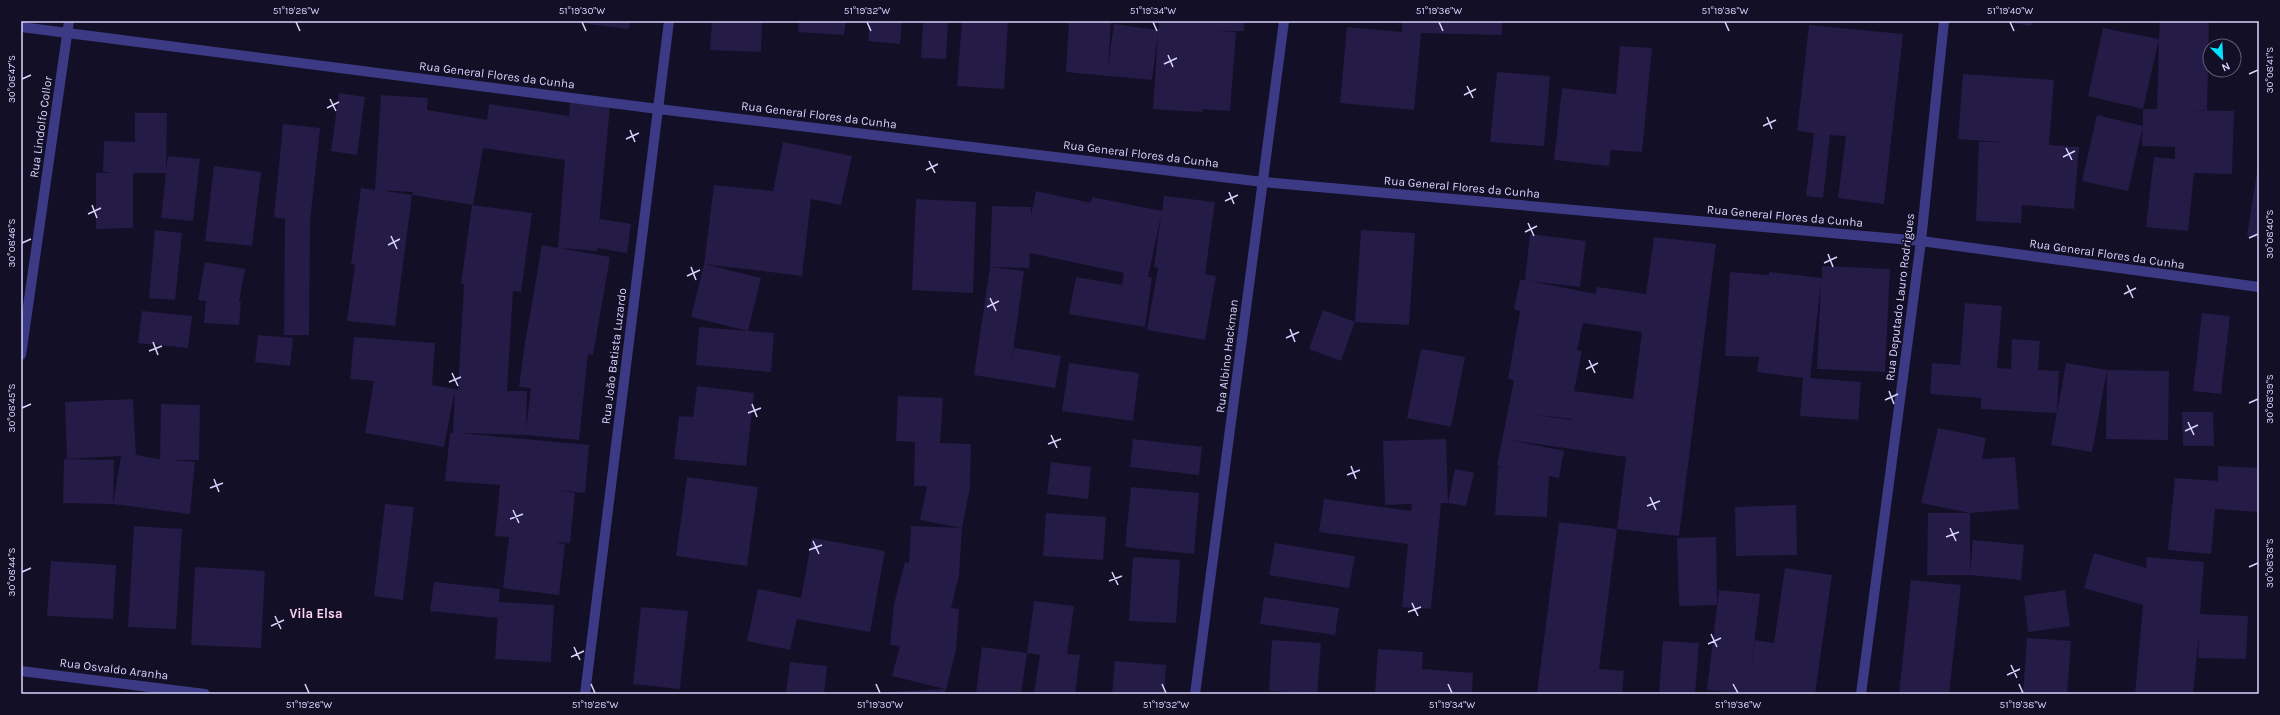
<svg xmlns="http://www.w3.org/2000/svg" width="2280" height="715" font-family="Karla,sans-serif">
	<style>
		.building { fill: #241b47; fill-rule: evenodd }
		.lines { fill: none; stroke-linecap: round; stroke-linejoin: round }
		.minor { stroke: #3d3a85; stroke-width: 10 }
		.ticks { fill: none; stroke: #d9d4ff; stroke-width: 1.5 }
		.labels { text-anchor: middle; stroke-width: 3.5; stroke-linejoin: round; paint-order: stroke }
		.street-label { font-size: 12px; fill: #d9d4ff; stroke: #130f26 }
		.neighbourhood-label { font-size: 13px; font-weight: bold; fill: #ffd6f0; stroke: #130f26 }
		.neatline { fill: none; stroke: #d9d4ff; stroke-width: 1.5 }
		.ticks-label { font-size: 10px; text-anchor: middle; fill: #d9d4ff }
	</style>
	<rect width="100%" height="100%" fill="#130f26"/>
	<path class="building" d="M 589,21 L 630,21 L 629,29 L 588,24 Z
		M 712,21 L 762,21 L 761,52 L 710,50 Z
		M 799,21 L 846,21 L 844,35 L 798,32 Z
		M 870,21 L 902,21 L 900,44 L 868,41 Z
		M 923,21 L 948,21 L 946,59 L 921,58 Z
		M 962,21 L 1008,21 L 1004,89 L 957,86 Z
		M 1069,21 L 1111,21 L 1108,67 L 1114,24 L 1158,30 L 1159,21 L 1244,21 L 1244,31 L 1217,31 L 1236,32 L 1230,111 L 1203,109 L 1202,112 L 1153,109 L 1158,33 L 1152,80 L 1066,72 Z
		M 1402,21 L 1502,21 L 1502,35 L 1421,33 L 1414,110 L 1340,103 L 1347,27 L 1402,32 Z
		M 2002,21 L 2032,21 L 2031,26 Z
		M 2160,21 L 2209,22 L 2207,110 L 2186,110 L 2234,111 L 2232,174 L 2194,173 L 2188,231 L 2146,227 L 2154,157 L 2175,159 L 2175,147 L 2142,146 L 2143,109 L 2088,96 L 2103,28 L 2159,39 L 2143,109 L 2157,109 L 2159,38 Z
		M 1809,25 L 1903,34 L 1884,204 L 1838,198 L 1846,136 L 1830,135 L 1823,198 L 1806,196 L 1814,133 L 1797,131 Z
		M 1620,46 L 1652,48 L 1642,152 L 1611,150 L 1609,166 L 1554,160 L 1562,88 L 1616,94 Z
		M 1497,72 L 1550,76 L 1544,146 L 1490,142 Z
		M 1963,74 L 2054,80 L 2049,145 L 2079,147 L 2074,209 L 2022,205 L 2021,223 L 1976,221 L 1979,142 L 2003,142 L 1958,139 Z
		M 339,93 L 365,97 L 357,155 L 331,151 Z
		M 381,95 L 428,98 L 427,110 L 487,120 L 489,104 L 569,116 L 570,102 L 610,106 L 599,224 L 600,219 L 631,224 L 627,253 L 597,248 L 597,251 L 558,248 L 565,160 L 483,148 L 473,205 L 412,195 L 395,326 L 347,321 L 355,265 L 351,264 L 361,188 L 375,190 ZM 379,190 L 413,192 L 412,195 Z
		M 135,113 L 167,113 L 166,171 L 168,156 L 200,159 L 193,221 L 161,218 L 166,173 L 133,173 L 133,228 L 96,229 L 96,173 L 112,173 L 103,172 L 104,141 L 135,142 Z
		M 2097,115 L 2143,126 L 2128,191 L 2082,181 Z
		M 283,124 L 320,128 L 310,221 L 309,335 L 284,335 L 285,219 L 274,217 Z
		M 783,142 L 852,156 L 841,205 L 811,199 L 802,276 L 704,264 L 714,185 L 773,191 Z
		M 214,166 L 261,172 L 252,246 L 205,241 Z
		M 2258,166 L 2259,166 L 2259,238 L 2247,236 Z
		M 1036,191 L 1091,203 L 1092,197 L 1162,211 L 1164,196 L 1215,202 L 1205,274 L 1216,276 L 1205,340 L 1147,330 L 1158,268 L 1154,267 L 1161,216 L 1148,277 L 1152,277 L 1145,327 L 1069,314 L 1076,277 L 1122,285 L 1124,273 L 1030,253 L 1029,268 L 990,267 L 1024,271 L 1011,366 L 1014,348 L 1061,356 L 1055,388 L 974,375 L 990,267 L 992,206 L 1031,207 L 1031,215 Z
		M 916,199 L 976,202 L 973,293 L 912,290 Z
		M 472,205 L 532,213 L 521,292 L 513,291 L 507,391 L 527,391 L 526,431 L 531,388 L 519,387 L 525,343 L 542,245 L 610,257 L 593,355 L 588,354 L 579,440 L 526,435 L 459,433 L 589,445 L 585,493 L 555,490 L 575,493 L 570,543 L 553,542 L 565,544 L 559,595 L 503,588 L 509,537 L 495,536 L 500,485 L 445,481 L 450,433 L 453,433 L 455,389 L 458,390 L 464,284 L 461,284 Z
		M 155,230 L 182,233 L 175,300 L 149,298 Z
		M 1361,230 L 1415,233 L 1409,325 L 1355,322 Z
		M 1530,234 L 1586,241 L 1580,287 L 1529,281 L 1596,294 L 1597,287 L 1646,294 L 1654,237 L 1716,244 L 1679,536 L 1617,529 L 1626,457 L 1510,440 L 1564,451 L 1559,478 L 1549,476 L 1547,517 L 1495,515 L 1498,467 L 1502,467 L 1497,466 L 1514,380 L 1508,379 L 1520,311 L 1514,309 L 1520,280 L 1525,280 ZM 1583,323 L 1642,332 L 1633,399 L 1574,391 L 1582,351 L 1577,350 ZM 1525,413 L 1571,419 L 1571,420 Z
		M 205,262 L 245,269 L 239,302 L 241,302 L 239,325 L 204,323 L 206,301 L 198,300 Z
		M 704,264 L 761,278 L 748,331 L 691,317 Z
		M 1822,266 L 1890,269 L 1885,372 L 1817,369 L 1821,282 L 1810,378 L 1861,382 L 1858,420 L 1800,416 L 1803,378 L 1757,372 L 1759,357 L 1725,356 L 1730,272 L 1769,275 L 1769,272 L 1822,278 Z
		M 1965,303 L 2002,306 L 1997,368 L 2011,369 L 2012,339 L 2040,341 L 2038,370 L 2059,371 L 2057,413 L 2066,363 L 2107,370 L 2169,371 L 2168,440 L 2106,439 L 2107,370 L 2092,452 L 2051,445 L 2057,413 L 1981,409 L 1981,398 L 1930,394 L 1932,363 L 1960,365 Z
		M 1323,310 L 1355,322 L 1341,361 L 1309,349 Z
		M 142,311 L 192,316 L 188,348 L 138,343 Z
		M 2202,313 L 2230,316 L 2221,394 L 2193,391 Z
		M 699,327 L 774,333 L 771,372 L 696,365 Z
		M 258,335 L 293,338 L 290,366 L 255,362 Z
		M 354,337 L 435,343 L 432,385 L 455,389 L 444,447 L 365,433 L 374,381 L 350,379 Z
		M 1421,349 L 1465,357 L 1451,427 L 1407,418 Z
		M 1069,363 L 1139,373 L 1133,421 L 1062,411 Z
		M 697,386 L 754,393 L 746,466 L 674,459 L 679,416 L 693,417 Z
		M 898,396 L 943,398 L 940,443 L 971,444 L 970,487 L 962,528 L 920,520 L 927,486 L 914,486 L 915,442 L 896,441 Z
		M 133,399 L 136,455 L 158,459 L 160,459 L 161,404 L 200,405 L 199,460 L 172,460 L 195,462 L 190,514 L 113,504 L 121,456 L 67,459 L 65,402 Z
		M 2182,412 L 2213,412 L 2214,446 L 2183,446 Z
		M 1938,428 L 1986,438 L 1982,459 L 2015,457 L 2019,509 L 1970,513 L 1970,573 L 1973,540 L 2024,545 L 2021,580 L 1970,575 L 1927,575 L 1928,513 L 1970,513 L 1921,503 Z
		M 1133,439 L 1202,447 L 1199,475 L 1130,467 Z
		M 1446,439 L 1448,503 L 1441,503 L 1431,609 L 1402,607 L 1408,544 L 1319,532 L 1324,499 L 1411,511 L 1412,504 L 1385,505 L 1383,441 Z
		M 64,459 L 114,460 L 113,504 L 63,503 Z
		M 1051,462 L 1091,467 L 1088,499 L 1047,494 Z
		M 2218,466 L 2259,468 L 2259,512 L 2215,509 L 2211,554 L 2168,550 L 2175,478 L 2218,481 Z
		M 1455,469 L 1474,473 L 1466,506 L 1448,503 Z
		M 687,477 L 758,487 L 747,566 L 676,556 Z
		M 1131,487 L 1199,493 L 1194,554 L 1125,547 Z
		M 385,504 L 414,507 L 403,600 L 374,596 Z
		M 1796,505 L 1797,555 L 1736,556 L 1735,507 Z
		M 1046,513 L 1106,517 L 1103,560 L 1043,556 Z
		M 1559,522 L 1617,529 L 1599,669 L 1624,671 L 1622,694 L 1537,694 Z
		M 134,526 L 182,529 L 176,629 L 128,627 Z
		M 911,526 L 962,528 L 959,575 L 951,608 L 959,609 L 956,650 L 945,694 L 889,694 L 889,692 L 945,689 L 892,676 L 900,646 L 890,645 L 894,604 L 905,562 L 909,563 Z
		M 1716,537 L 1717,605 L 1679,606 L 1677,538 Z
		M 812,538 L 885,551 L 870,632 L 797,619 L 790,650 L 747,641 L 758,589 L 801,598 Z
		M 1275,543 L 1355,556 L 1349,588 L 1269,575 Z
		M 2094,553 L 2146,568 L 2147,557 L 2204,562 L 2200,614 L 2248,616 L 2246,659 L 2198,658 L 2199,634 L 2193,694 L 2135,694 L 2143,605 L 2084,588 Z
		M 1133,557 L 1180,560 L 1176,623 L 1129,621 Z
		M 51,561 L 116,565 L 113,619 L 47,616 Z
		M 195,567 L 265,571 L 261,648 L 191,645 Z
		M 1785,568 L 1832,575 L 1815,694 L 1745,694 L 1707,690 L 1719,590 L 1760,594 L 1751,670 L 1755,640 L 1774,643 Z
		M 1911,580 L 1961,585 L 1949,694 L 1899,694 Z
		M 434,582 L 500,589 L 499,602 L 554,605 L 551,662 L 495,659 L 498,612 L 497,618 L 430,611 Z
		M 2065,590 L 2070,626 L 2028,632 L 2024,596 Z
		M 1264,597 L 1339,608 L 1335,635 L 1260,624 Z
		M 1034,601 L 1074,606 L 1067,654 L 1080,655 L 1075,694 L 1034,694 L 1040,655 L 1027,653 L 1021,694 L 976,694 L 982,647 L 1027,653 Z
		M 641,607 L 688,611 L 680,689 L 633,684 Z
		M 2027,638 L 2071,641 L 2067,694 L 2023,694 Z
		M 1272,640 L 1321,643 L 1317,694 L 1269,691 Z
		M 1663,641 L 1699,643 L 1695,694 L 1659,694 Z
		M 1378,649 L 1423,652 L 1422,669 L 1473,673 L 1472,694 L 1375,694 Z
		M 1115,661 L 1166,665 L 1164,694 L 1112,694 Z
		M 790,662 L 827,666 L 824,694 L 786,694 Z"/>
	<g class="lines">
		<path class="minor" d="M 21,27 L 658,109 L 1263,182 L 1921,241 L 2259,287
			M 21,355 L 69,21
			M 21,671 L 205,694
			M 585,694 L 669,21
			M 1195,694 L 1284,21
			M 1861,694 L 1921,241 L 1944,21"/>
	</g>
	<path class="ticks" d="M 296,22 L 300,31M 582,22 L 586,31M 867,22 L 871,31M 1153,22 L 1157,31M 1439,22 L 1443,31M 1725,22 L 1729,31M 2010,22 L 2014,31M 1168,55 L 1173,67M 1164,64 L 1177,58M 2249,74 L 2258,70M 22,79 L 31,75M 1467,86 L 1473,98M 1464,95 L 1476,89M 330,99 L 336,111M 327,108 L 339,102M 1767,117 L 1772,129M 1763,126 L 1776,120M 630,130 L 635,142M 626,139 L 639,133M 2066,148 L 2072,160M 2063,157 L 2075,151M 929,161 L 935,173M 926,170 L 938,164M 1229,192 L 1234,204M 1225,201 L 1238,195M 92,205 L 97,218M 88,214 L 101,208M 1528,223 L 1534,236M 1525,232 L 1537,226M 391,236 L 397,249M 2249,238 L 2258,234M 22,243 L 31,239M 388,245 L 400,239M 1828,254 L 1833,267M 1824,263 L 1837,257M 691,267 L 696,280M 687,276 L 700,270M 2127,285 L 2133,298M 2124,294 L 2136,288M 990,298 L 996,311M 987,307 L 999,301M 1290,329 L 1295,342M 1286,338 L 1299,332M 153,342 L 158,355M 149,351 L 162,346M 1589,360 L 1595,373M 1586,369 L 1598,363M 452,373 L 458,386M 449,382 L 461,377M 1889,391 L 1894,404M 1885,400 L 1898,394M 2249,403 L 2258,399M 752,404 L 757,417M 22,408 L 31,404M 748,413 L 761,408M 2188,422 L 2194,435M 2185,431 L 2198,425M 1051,435 L 1057,448M 1048,444 L 1061,439M 1351,466 L 1356,479M 1347,475 L 1360,470M 214,479 L 219,492M 210,488 L 223,483M 1650,497 L 1656,510M 1647,506 L 1660,501M 513,510 L 519,523M 510,519 L 523,514M 1950,528 L 1956,541M 1946,537 L 1959,532M 813,541 L 819,554M 809,550 L 822,545M 2249,567 L 2258,563M 22,572 L 31,568M 1112,572 L 1118,585M 1109,581 L 1122,576M 1412,603 L 1418,616M 1408,612 L 1421,607M 275,616 L 281,629M 271,626 L 284,620M 1711,634 L 1717,647M 1708,644 L 1721,638M 574,647 L 580,660M 571,657 L 584,651M 2011,665 L 2017,678M 2007,675 L 2020,669M 305,684 L 309,693M 591,684 L 595,693M 876,684 L 880,693M 1162,684 L 1166,693M 1448,684 L 1452,693M 1733,684 L 1738,693M 2019,684 L 2023,693"/>
	<g class="labels">
		<g class="street-label">
			<text transform="translate(497 75) rotate(7)" y="4">Rua General Flores da Cunha</text>
			<text transform="translate(819 115) rotate(7)" y="4">Rua General Flores da Cunha</text>
			<text transform="translate(41 127) rotate(-82)" y="4">Rua Lindolfo Collor</text>
			<text transform="translate(1141 154) rotate(7)" y="4">Rua General Flores da Cunha</text>
			<text transform="translate(1462 187) rotate(5)" y="4">Rua General Flores da Cunha</text>
			<text transform="translate(1785 216) rotate(5)" y="4">Rua General Flores da Cunha</text>
			<text transform="translate(2107 254) rotate(8)" y="4">Rua General Flores da Cunha</text>
			<text transform="translate(1900 297) rotate(-83)" y="4">Rua Deputado Lauro Rodrigues</text>
			<text transform="translate(614 356) rotate(-83)" y="4">Rua João Batista Luzardo</text>
			<text transform="translate(1227 356) rotate(-83)" y="4">Rua Albino Hackman</text>
			<text transform="translate(114 669) rotate(7)" y="4">Rua Osvaldo Aranha</text>
		</g>
		<g class="neighbourhood-label">
			<text x="316" y="618">Vila Elsa</text>
		</g>
	</g>
	<rect width="2280" height="715" fill="none" stroke="#130f26" stroke-width="44"/>
	<g transform="translate(2222 58) rotate(156)"><circle r="19" fill="#130f26" stroke="#625e7d"/>
	<path d="M0-3L7 15L0 10L-7 15Z" fill="#00e5ff"/>
	<text y="-6" font-size="11" font-weight="bold" text-anchor="middle" fill="#d9d4ff">N</text>
	</g>
	<rect x="22" y="22" width="2236" height="671" class="neatline"/>
	<g class="ticks-label">
		<text x="296" y="14">51°19'28"W</text>
		<text x="582" y="14">51°19'30"W</text>
		<text x="867" y="14">51°19'32"W</text>
		<text x="1153" y="14">51°19'34"W</text>
		<text x="1439" y="14">51°19'36"W</text>
		<text x="1725" y="14">51°19'38"W</text>
		<text x="2010" y="14">51°19'40"W</text>
		<text transform="translate(2269 70) rotate(-90)" y="4">30°08'41"S</text>
		<text transform="translate(11 79) rotate(-90)" y="4">30°08'47"S</text>
		<text transform="translate(2269 234) rotate(-90)" y="4">30°08'40"S</text>
		<text transform="translate(11 243) rotate(-90)" y="4">30°08'46"S</text>
		<text transform="translate(2269 399) rotate(-90)" y="4">30°08'39"S</text>
		<text transform="translate(11 408) rotate(-90)" y="4">30°08'45"S</text>
		<text transform="translate(2269 563) rotate(-90)" y="4">30°08'38"S</text>
		<text transform="translate(11 572) rotate(-90)" y="4">30°08'44"S</text>
		<text x="309" y="708">51°19'26"W</text>
		<text x="595" y="708">51°19'28"W</text>
		<text x="880" y="708">51°19'30"W</text>
		<text x="1166" y="708">51°19'32"W</text>
		<text x="1452" y="708">51°19'34"W</text>
		<text x="1738" y="708">51°19'36"W</text>
		<text x="2023" y="708">51°19'38"W</text>
	</g>
</svg>
